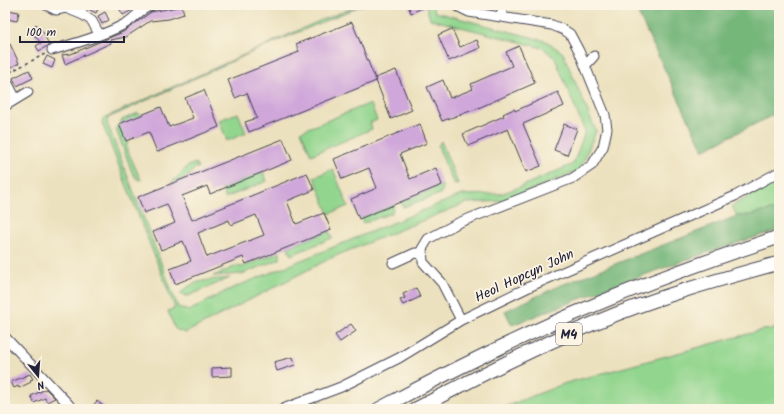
<svg xmlns="http://www.w3.org/2000/svg" width="784" height="414" font-family="Kalam,sans-serif">
	<style>
		.green { fill: #92d58e; stroke: #5a7c64 }
		.forest { fill: #75b679; stroke: #4c6c5a }
		.building { fill: #d0a7da; fill-rule: evenodd }
		.lines { fill: none; stroke-linecap: round; stroke-linejoin: round }
		.minor-casing { stroke: #403f4f; stroke-width: 11 }
		.highway-casing { stroke: #403f4f; stroke-width: 15 }
		.path { stroke: #403f4f; stroke-width: 1.5; stroke-dasharray: 3 3; stroke-linecap: butt }
		.minor { stroke: #fff; stroke-width: 9 }
		.highway { stroke: #fff; stroke-width: 13 }
		.labels { text-anchor: middle; stroke-width: 3.5; stroke-linejoin: round; paint-order: stroke }
		.shield { fill: #fcf5e5; stroke: #63616e; stroke-width: 1 }
		.shield-label { font-size: 13px; font-weight: bold; fill: #22223b }
		.street-label { font-size: 14px; fill: #22223b; stroke: #fcf5e5 }
	</style>
	<rect width="100%" height="100%" fill="#fcf5e5"/>
	<filter id="ink" filterUnits="userSpaceOnUse"><feTurbulence type="fractalNoise" baseFrequency=".025" numOctaves="2"/><feDisplacementMap in="SourceGraphic" scale="8" xChannelSelector="R" yChannelSelector="G"/><feConvolveMatrix kernelMatrix="1 2 1 2 8 2 1 2 1" color-interpolation-filters="sRGB"/></filter>
	<filter id="wash" filterUnits="userSpaceOnUse"><feTurbulence type="fractalNoise" baseFrequency=".012" numOctaves="4" result="noise"/><feDisplacementMap in="SourceGraphic" scale="16" xChannelSelector="R" yChannelSelector="G"/><feGaussianBlur stdDeviation="0.9" result="paint"/><feColorMatrix in="noise" values="0 0 0 0 0 0 0 0 0 0 0 0 0 0 0 0 0 1.4 0 .05"/><feComposite in="paint" operator="in"/></filter>
	<g filter="url(#wash)">
		<rect width="100%" height="100%" fill="#ece1be"/>
		<path class="green" d="M 360,5 L 363,5 L 261,48 L 108,118 L 107,123 L 178,307 L 189,311 L 228,290 L 461,195 L 500,194 L 520,187 L 573,164 L 585,132 L 555,58 L 543,48 L 430,19 L 426,6 L 432,5 L 435,12 L 546,41 L 563,53 L 596,131 L 580,170 L 505,201 L 466,203 L 333,257 L 185,333 L 175,329 L 168,311 L 175,308 L 102,123 L 104,118 L 319,21 Z
			M 366,105 L 371,105 L 377,120 L 370,123 L 372,129 L 311,155 L 301,131 Z
			M 138,113 L 141,115 L 152,113 L 121,126 L 128,143 L 126,147 L 141,180 L 137,179 L 132,172 L 116,129 L 122,120 Z
			M 238,113 L 246,133 L 227,141 L 219,120 Z
			M 441,141 L 458,184 L 453,183 L 438,146 Z
			M 196,163 L 198,168 L 195,168 L 189,176 L 170,184 L 188,166 Z
			M 333,169 L 348,206 L 329,214 L 314,177 Z
			M 263,172 L 267,181 L 225,198 L 222,189 Z
			M 779,179 L 779,208 L 750,215 L 737,216 L 732,206 Z
			M 442,185 L 443,189 L 440,194 L 403,207 L 401,202 Z
			M 394,204 L 392,213 L 363,223 L 361,218 Z
			M 329,231 L 332,238 L 291,255 L 288,247 Z
			M 280,252 L 280,259 L 242,274 L 213,276 L 237,266 L 242,267 Z
			M 230,278 L 188,296 L 180,294 C 192,279 211,280 230,278 Z
			M 779,328 L 779,409 L 499,409 L 566,383 L 763,330 Z"/>
		<path class="forest" d="M 634,5 L 779,5 L 779,112 L 703,150 Z
			M 779,208 L 779,230 C 688,257 600,291 512,325 L 505,311 L 559,286 L 737,216 L 750,215 Z"/>
		<g id="blocks">
			<path class="building" d="M 89,5 L 100,5 L 96,13 L 88,9 Z
				M 124,5 L 132,5 L 134,9 L 123,15 L 119,8 Z
				M 408,5 L 429,5 L 411,13 Z
				M 182,6 L 184,14 L 169,19 L 150,21 L 126,37 L 110,40 L 111,43 L 65,64 L 62,55 L 71,54 L 123,32 L 151,12 Z
				M 8,10 L 19,12 L 17,21 L 7,19 Z
				M 105,12 L 109,20 L 102,24 L 98,16 Z
				M 352,22 L 376,81 L 249,132 L 245,122 L 257,118 L 247,93 L 235,98 L 228,80 L 299,52 L 296,44 Z
				M 36,24 L 43,32 L 49,45 L 39,51 L 36,46 L 41,43 L 30,30 Z
				M 452,29 L 460,47 L 477,40 L 480,48 L 449,61 L 438,35 Z
				M 10,44 L 19,63 L 10,68 L 5,58 L 5,47 Z
				M 519,46 L 535,83 L 476,109 L 442,121 L 427,87 L 443,80 L 450,98 L 473,89 L 471,84 L 512,66 L 506,52 Z
				M 47,56 L 55,60 L 52,68 L 43,64 Z
				M 29,70 L 33,78 L 17,86 L 13,78 Z
				M 396,70 L 412,110 L 391,119 L 375,78 Z
				M 204,90 L 219,127 L 157,152 L 149,132 L 126,141 L 119,124 L 161,107 L 169,127 L 193,118 L 185,98 Z
				M 558,92 L 564,106 L 523,124 L 541,166 L 526,172 L 508,129 L 468,146 L 463,134 L 504,116 L 503,114 L 514,109 L 515,111 Z
				M 420,124 L 427,143 L 400,154 L 410,179 L 436,168 L 442,185 L 359,219 L 351,199 L 377,188 L 369,168 L 342,179 L 334,159 Z
				M 564,124 L 577,129 L 567,155 L 554,150 Z
				M 283,139 L 292,160 L 210,194 L 207,186 L 182,196 L 192,220 L 307,173 L 314,190 L 287,201 L 296,224 L 324,213 L 331,230 L 246,264 L 243,257 L 175,284 L 170,269 L 191,261 L 183,241 L 161,250 L 153,232 L 175,223 L 167,204 L 144,213 L 138,197 ZM 256,215 L 264,235 L 207,257 L 198,233 L 229,220 L 231,225 Z
				M 416,288 L 420,297 L 403,305 L 400,300 L 405,298 L 403,294 Z
				M 351,324 L 356,331 L 340,342 L 335,335 Z
				M 293,357 L 295,365 L 277,371 L 274,362 Z
				M 232,367 L 232,376 L 212,377 L 212,368 Z
				M 30,374 L 33,379 L 30,380 L 31,382 L 19,388 L 18,386 L 14,388 L 11,382 Z
				M 46,389 L 55,398 L 47,402 L 45,398 L 34,403 L 31,396 Z
				M 97,401 L 107,409 L 90,409 Z"/>
		</g>
	</g>
	<g filter="url(#ink)">
		<use href="#blocks" fill-opacity="0" stroke="#403f4f" stroke-width="1"/>
		<g class="lines">
			<defs>
				<path id="minor" d="M 46,5 L 56,10 L 66,8 L 83,15
					M 83,5 L 81,10 L 83,15 L 92,21 L 99,34
					M 455,5 L 469,12 L 552,25 L 564,30 L 570,34 L 579,51 L 605,115 L 607,129 L 603,147 L 592,165 L 573,178 L 458,223 L 428,239 L 422,249 L 423,262 L 442,283 L 461,320
					M 501,17 L 503,6
					M 52,50 C 74,44 109,34 128,22 C 137,16 141,8 153,5
					M 585,66 L 594,56
					M 5,78 L 16,99
					M 5,106 L 28,92
					M 393,263 L 415,253 L 422,254
					M 5,337 L 73,409
					M 283,409 L 341,387 L 399,358 L 461,320 L 531,286 L 735,196 L 779,172"/>
				<path id="highway" d="M 379,409 C 450,371 522,335 597,304 C 656,279 718,257 779,237
					M 416,409 C 475,378 535,347 597,322 C 656,297 717,280 779,263"/>
			</defs>
			<use href="#minor" class="minor-casing"/>
			<use href="#highway" class="highway-casing"/>
			<path class="path" d="M 10,72 L 45,54"/>
			<use href="#minor" class="minor"/>
			<use href="#highway" class="highway"/>
		</g>
	</g>
	<g class="labels">
		<rect class="shield" x="556" y="323" width="26" height="22" rx="3"/>
		<g class="shield-label">
			<text x="569" y="339">M4</text>
		</g>
		<g class="street-label">
			<text transform="translate(524 275) rotate(-25)" y="5">Heol Hopcyn John</text>
		</g>
	</g>
	<rect width="784" height="414" fill="none" stroke="#fcf5e5" stroke-width="20"/>
	<g transform="translate(38 376) rotate(163)" stroke="#fcf5e5" stroke-width="3" paint-order="stroke">
	<path d="M0-3L7 15L0 10L-7 15Z" fill="#22223b"/>
	<text y="-6" font-size="11" font-weight="bold" text-anchor="middle" fill="#22223b">N</text>
	</g>
	<path d="M20 36v6h104v-6" fill="none" stroke="#22223b" stroke-width="2"/>
	<text x="26" y="36" font-size="12" fill="#22223b" stroke="#fcf5e5" stroke-width="3" paint-order="stroke">100 m</text>
</svg>
